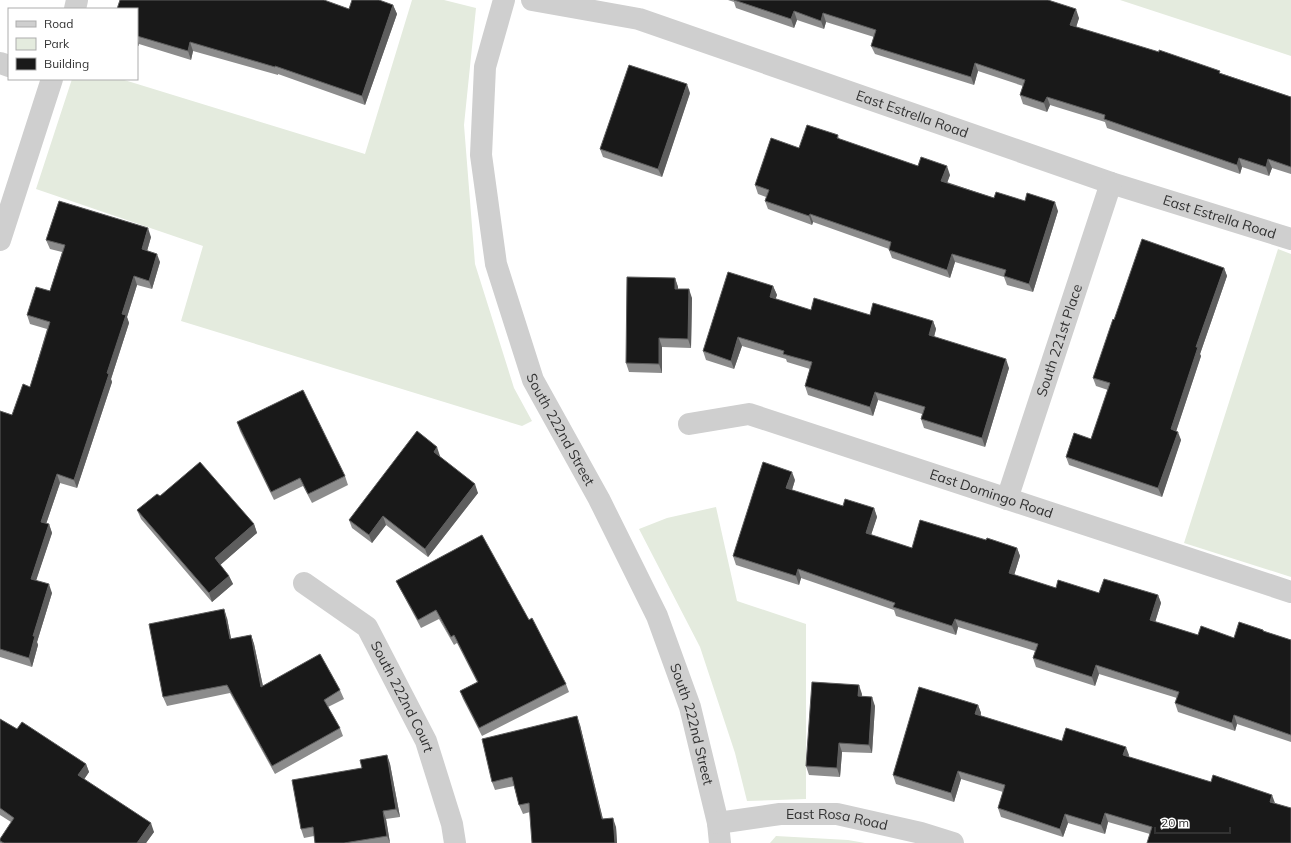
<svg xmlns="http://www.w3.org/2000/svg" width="1291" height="843" font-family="Mulish,sans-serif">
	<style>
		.green { fill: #e4ebde }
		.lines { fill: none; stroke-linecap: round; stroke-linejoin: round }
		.minor { stroke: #cfcfcf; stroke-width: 22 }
		.wall { fill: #8c8c8c }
		.shaded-wall { fill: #5e5e5e }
		.building { fill: #191919; stroke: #5e5e5e }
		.labels { text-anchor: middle; stroke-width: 4; stroke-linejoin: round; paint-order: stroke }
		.street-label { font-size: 14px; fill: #323232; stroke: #fff }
	</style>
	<rect width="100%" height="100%" fill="#fff"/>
	<path class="green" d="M 412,0 L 444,0 L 476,8 L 464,125 L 475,264 L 514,388 L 532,421 L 522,426 L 181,321 L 203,246 L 36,189 L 72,79 L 121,79 L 365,154 Z
		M 1120,0 L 1291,0 L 1291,56 Z
		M 1278,249 L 1291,254 L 1291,577 L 1184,543 Z
		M 716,507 L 737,601 L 806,624 L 806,799 L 747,801 L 735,753 L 700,647 L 639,529 L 667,518 Z
		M 776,836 L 848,840 L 865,843 L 770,843 Z"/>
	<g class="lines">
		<g class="minor">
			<path id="s1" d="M 504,0 L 485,67 L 481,155 L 496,264 L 533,380 L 599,499 L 657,616 L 690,707 L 718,823 L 720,843"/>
			<path id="s2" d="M 532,0 L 639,19 L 1111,183 L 1291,239"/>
			<path d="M 75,9 L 77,0"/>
			<path d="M 0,63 L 9,66"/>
			<path d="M 0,240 L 52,79"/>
			<path id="s3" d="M 689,424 L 749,414 L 1291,592"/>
			<path id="s4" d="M 1007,499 L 1111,183"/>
			<path id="s5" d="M 304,583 L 367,627 L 426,741 L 452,824 L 455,843"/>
			<path id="s6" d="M 718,823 L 780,814 L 837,814 L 921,833 L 953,843"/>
		</g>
	</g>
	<path class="wall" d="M 728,0 L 1048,0 L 1079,18 L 1076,27 L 1220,73 L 1291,97 L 1291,174 L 1272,168 L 1269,176 L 1242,167 L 1240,174 L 1107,128 L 1105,122 L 1050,105 L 1047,112 L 1023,104 L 1020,95 L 1023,86 L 978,71 L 974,85 L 875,54 L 871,46 L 874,37 L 826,22 L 824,29 L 797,20 L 794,28 L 736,8 L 734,2 Z
		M 393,5 L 397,14 L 365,105 L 278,74 L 278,75 L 193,51 L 191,60 L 139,44 L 139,46 L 137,45 L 137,9 L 349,9 Z
		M 690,93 L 662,177 L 603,157 L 600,149 Z
		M 838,135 L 839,139 L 918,166 L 950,175 L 947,182 L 994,198 L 1058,211 L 1033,292 L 1007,285 L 1004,277 L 955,262 L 950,278 L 892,258 L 889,250 L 889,249 L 813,222 L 812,225 L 768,209 L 765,201 L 766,197 L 758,194 L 755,185 L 799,148 Z
		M 151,237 L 147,251 L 160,262 L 152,289 L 137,285 L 127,317 L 129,323 L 111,379 L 112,382 L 77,488 L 60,483 L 46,524 L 49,524 L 52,533 L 36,580 L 52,593 L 37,642 L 38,645 L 32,667 L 0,657 L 0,411 L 12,415 L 30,387 L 47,329 L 30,324 L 27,315 L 50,291 L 62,252 L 50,249 L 46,240 Z
		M 1224,268 L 1227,276 L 1200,354 L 1201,356 L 1176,431 L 1181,440 L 1162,497 L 1069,465 L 1066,457 L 1091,439 L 1108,390 L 1096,386 L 1093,378 L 1114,320 Z
		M 675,278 L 678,287 L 678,289 L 692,298 L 691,348 L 662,347 L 662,373 L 629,372 L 626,363 Z
		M 773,286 L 777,295 L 775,299 L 811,310 L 933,321 L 936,329 L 934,337 L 1009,368 L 985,447 L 924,428 L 921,419 L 922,414 L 878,400 L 873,416 L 808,395 L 805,386 L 810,369 L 787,362 L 786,359 L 742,346 L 734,369 L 706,360 L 703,351 Z
		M 237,422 L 345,476 L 348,485 L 312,503 L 303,486 L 274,500 L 240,431 Z
		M 440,456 L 440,457 L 478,493 L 428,557 L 386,525 L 372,543 L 352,528 L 349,520 Z
		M 795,480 L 792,490 L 843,506 L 874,508 L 877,517 L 871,535 L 912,548 L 986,540 L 1017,548 L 1020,556 L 1014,575 L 1056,588 L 1099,593 L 1158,595 L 1161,603 L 1155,622 L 1198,635 L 1234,638 L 1263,630 L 1264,631 L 1291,640 L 1291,742 L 1237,724 L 1235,731 L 1178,712 L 1175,703 L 1177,698 L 1099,674 L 1095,686 L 1036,667 L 1033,658 L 1035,651 L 958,627 L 956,635 L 896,616 L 894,610 L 801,578 L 799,585 L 736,565 L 733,556 Z
		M 160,496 L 254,524 L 257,533 L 220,565 L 229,576 L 233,584 L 212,602 L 141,519 L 137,510 Z
		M 396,581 L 529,620 L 566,684 L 569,692 L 482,736 L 463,699 L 460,691 L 477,682 L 457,643 L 454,645 L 439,619 L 421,628 L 400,589 Z
		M 227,618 L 231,639 L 251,635 L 254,644 L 263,686 L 340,690 L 344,699 L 328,707 L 340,728 L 343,736 L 275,774 L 230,693 L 167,706 L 163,697 Z
		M 862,694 L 861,696 L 875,706 L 872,753 L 842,752 L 840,777 L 809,775 L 806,766 Z
		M 978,705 L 981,713 L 981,716 L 1062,741 L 1129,755 L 1128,757 L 1211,782 L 1272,795 L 1150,834 L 1108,822 L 1105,834 L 1068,823 L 1063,837 L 1001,817 L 998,808 L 1003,792 L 961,779 L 954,802 L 896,784 L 893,775 Z
		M 0,719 L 17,729 L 86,764 L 89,772 L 84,779 L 154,832 L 146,843 L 0,843 L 0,839 L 11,822 L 0,815 Z
		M 580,725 L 603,819 L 616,827 L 617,843 L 532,843 L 530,812 L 523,814 L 519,805 L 514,786 L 495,790 L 492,782 Z
		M 387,755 L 390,764 L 400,817 L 386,819 L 390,843 L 315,843 L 314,836 L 304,838 L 301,829 L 362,768 Z"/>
	<path class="shaded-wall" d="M 393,5 L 397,14 L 365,105 L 362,96 Z
		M 1076,9 L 1079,18 L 1074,34 L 1070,25 Z
		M 794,11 L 797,20 L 794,28 L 791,19 Z
		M 823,13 L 826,22 L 824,29 L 821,21 Z
		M 137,38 L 139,44 L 139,46 L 137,41 Z
		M 190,42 L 193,51 L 191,60 L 188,51 Z
		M 975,63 L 978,71 L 974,85 L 971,77 Z
		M 687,84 L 690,93 L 662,177 L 658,169 Z
		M 1047,97 L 1050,105 L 1047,112 L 1044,103 Z
		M 1239,158 L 1242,167 L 1240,174 L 1237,165 Z
		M 1268,159 L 1272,168 L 1269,176 L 1266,167 Z
		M 947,166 L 950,175 L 945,189 L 941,181 Z
		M 1055,202 L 1058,211 L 1033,292 L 1029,284 Z
		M 810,214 L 813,222 L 812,225 L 809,216 Z
		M 148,228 L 151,237 L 145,258 L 142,249 Z
		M 157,254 L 160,262 L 152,289 L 149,281 Z
		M 952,254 L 955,262 L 950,278 L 947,270 Z
		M 1224,268 L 1227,276 L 1200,354 L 1201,356 L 1174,438 L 1171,429 L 1196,347 Z
		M 134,276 L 137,285 L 127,317 L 129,323 L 111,379 L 112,382 L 77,488 L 74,480 L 122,314 Z
		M 675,278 L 678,287 L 678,297 L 675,289 Z
		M 773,286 L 777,295 L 773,306 L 770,297 Z
		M 689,289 L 692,298 L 691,348 L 688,339 Z
		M 933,321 L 936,329 L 932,344 L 929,335 Z
		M 738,337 L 742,346 L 734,369 L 731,361 Z
		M 659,338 L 662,347 L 662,373 L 659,364 Z
		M 1006,359 L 1009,368 L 985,447 L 982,438 Z
		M 875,392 L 878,400 L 873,416 L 870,407 Z
		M 1178,432 L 1181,440 L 1162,497 L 1158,488 Z
		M 437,447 L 440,456 L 437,460 L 434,452 Z
		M 792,472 L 795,480 L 790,496 L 786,488 Z
		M 57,474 L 60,483 L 44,530 L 41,522 Z
		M 475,484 L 478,493 L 428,557 L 425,549 Z
		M 874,508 L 877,517 L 869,541 L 866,533 Z
		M 383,516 L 386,525 L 372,543 L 369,535 Z
		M 49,524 L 52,533 L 34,587 L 31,579 Z
		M 254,524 L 257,533 L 218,567 L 215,558 Z
		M 1017,548 L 1020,556 L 1012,582 L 1009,573 Z
		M 798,569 L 801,578 L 799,585 L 796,576 Z
		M 229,576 L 233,584 L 212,602 L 209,593 Z
		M 49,584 L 52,593 L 37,642 L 38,645 L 32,667 L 29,658 L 33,636 Z
		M 1158,595 L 1161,603 L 1153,629 L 1150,620 Z
		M 224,609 L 227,618 L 233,648 L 230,639 Z
		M 955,619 L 958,627 L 956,635 L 952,626 Z
		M 251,635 L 254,644 L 265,696 L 261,687 Z
		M 1096,665 L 1099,674 L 1095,686 L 1092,677 Z
		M 859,685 L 862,694 L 861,705 L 858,696 Z
		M 872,697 L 875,706 L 872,753 L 869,745 Z
		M 978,705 L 981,713 L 978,723 L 975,714 Z
		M 1234,715 L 1237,724 L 1235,731 L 1232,723 Z
		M 577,716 L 580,725 L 605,828 L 602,819 Z
		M 839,743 L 842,752 L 840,777 L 837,768 Z
		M 1126,747 L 1129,755 L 1126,764 L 1123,755 Z
		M 387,755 L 390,764 L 400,817 L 396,809 Z
		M 86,764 L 89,772 L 81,784 L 78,775 Z
		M 958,771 L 961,779 L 954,802 L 951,793 Z
		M 1272,795 L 1275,803 L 1270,802 Z
		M 383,811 L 386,819 L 390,843 L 387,836 Z
		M 1105,813 L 1108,822 L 1105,834 L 1101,825 Z
		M 1065,814 L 1068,823 L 1063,837 L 1060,829 Z
		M 613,818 L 616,827 L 617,843 L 615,843 Z
		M 151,823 L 154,832 L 146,843 L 137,843 Z"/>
	<path class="building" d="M 120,0 L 324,0 L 349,9 L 352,0 L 379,0 L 393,5 L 362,96 L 275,66 L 275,67 L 190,42 L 188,51 L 137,36 L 137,9 L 117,9 Z
		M 734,0 L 1048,0 L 1076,9 L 1070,25 L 1159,52 L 1159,50 L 1220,71 L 1219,73 L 1291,97 L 1291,167 L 1268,159 L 1266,167 L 1239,158 L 1237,165 L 1104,119 L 1105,115 L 1047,97 L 1044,103 L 1020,95 L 1025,80 L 975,63 L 971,77 L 871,46 L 876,30 L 823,13 L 821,21 L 794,11 L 791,19 Z
		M 629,65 L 687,84 L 658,169 L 600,149 Z
		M 807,125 L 838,135 L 837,138 L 918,166 L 921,157 L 947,166 L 941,181 L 994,198 L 996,192 L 1025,201 L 1027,193 L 1055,202 L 1029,284 L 1004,276 L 1006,270 L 952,254 L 947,270 L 889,250 L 891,242 L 810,214 L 809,216 L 765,201 L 769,190 L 755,185 L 771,138 L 799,148 Z
		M 59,201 L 148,228 L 142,249 L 157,254 L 149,281 L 134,276 L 122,314 L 126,315 L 107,373 L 109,374 L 74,480 L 57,474 L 41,522 L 49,524 L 31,579 L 49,584 L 33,636 L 35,636 L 29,658 L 0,649 L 0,411 L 12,415 L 23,384 L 30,387 L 50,322 L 27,315 L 36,287 L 50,291 L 65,245 L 46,240 Z
		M 1142,239 L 1224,268 L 1196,347 L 1198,347 L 1171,429 L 1178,432 L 1158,488 L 1066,457 L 1074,433 L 1091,439 L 1110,383 L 1093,378 L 1113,319 L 1114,320 Z
		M 728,272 L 773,286 L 770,297 L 811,310 L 814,298 L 870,315 L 873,303 L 933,321 L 929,335 L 1006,359 L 982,438 L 921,419 L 925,407 L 875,392 L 870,407 L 805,386 L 812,362 L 783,354 L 784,351 L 738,337 L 731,361 L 703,351 Z
		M 627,277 L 675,278 L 675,289 L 689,289 L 688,339 L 659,338 L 659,364 L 626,363 Z
		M 303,390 L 345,476 L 308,494 L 300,478 L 271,492 L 237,422 Z
		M 417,431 L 437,447 L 434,452 L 475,484 L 425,549 L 383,516 L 369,535 L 349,520 Z
		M 200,462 L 254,524 L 215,558 L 229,576 L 209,593 L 137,510 L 157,494 L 160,496 Z
		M 763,462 L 792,472 L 786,488 L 843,506 L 845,499 L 874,508 L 866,533 L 912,548 L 920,520 L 986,540 L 987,538 L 1017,548 L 1009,573 L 1056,588 L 1058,580 L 1099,593 L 1104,579 L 1158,595 L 1150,620 L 1198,635 L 1201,626 L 1234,638 L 1239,622 L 1263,630 L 1263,631 L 1291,640 L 1291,735 L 1234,715 L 1232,723 L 1175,703 L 1179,692 L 1096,665 L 1092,677 L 1033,658 L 1038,644 L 955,619 L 952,626 L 893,607 L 895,603 L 798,569 L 796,576 L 733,556 Z
		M 482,535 L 529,620 L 532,618 L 566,684 L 479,728 L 460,691 L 478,682 L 454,635 L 451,637 L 436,610 L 418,620 L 396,581 Z
		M 224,609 L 230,639 L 251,635 L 261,687 L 320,654 L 340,690 L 324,700 L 340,728 L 272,766 L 227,685 L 163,697 L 149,624 Z
		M 812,682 L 859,685 L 858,696 L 872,697 L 869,745 L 839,743 L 837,768 L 806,766 Z
		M 919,687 L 978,705 L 975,714 L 1062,741 L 1066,728 L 1126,747 L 1123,755 L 1211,782 L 1213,775 L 1272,795 L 1270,802 L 1291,808 L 1291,843 L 1147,843 L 1152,827 L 1105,813 L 1101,825 L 1065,814 L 1060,829 L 998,808 L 1005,785 L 958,771 L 951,793 L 893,775 Z
		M 577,716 L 602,819 L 613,818 L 615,843 L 532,843 L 529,803 L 519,805 L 512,777 L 492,782 L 482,739 Z
		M 0,719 L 17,729 L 22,722 L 86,764 L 78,775 L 151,823 L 137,843 L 4,843 L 0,841 L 0,839 L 14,818 L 0,808 Z
		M 387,755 L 396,809 L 383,811 L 387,836 L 344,843 L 315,843 L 313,827 L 301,829 L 292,780 L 362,768 L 360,760 Z"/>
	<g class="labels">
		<g class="street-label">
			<text dy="5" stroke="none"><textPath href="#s2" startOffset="398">East Estrella Road</textPath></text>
			<text dy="5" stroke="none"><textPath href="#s2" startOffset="722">East Estrella Road</textPath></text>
			<text dy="5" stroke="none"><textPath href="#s4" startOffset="167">South 221st Place</textPath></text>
			<text dy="5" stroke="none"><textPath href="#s1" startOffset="446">South 222nd Street</textPath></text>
			<text dy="5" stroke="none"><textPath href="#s3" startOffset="316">East Domingo Road</textPath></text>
			<text dy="5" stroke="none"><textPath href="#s5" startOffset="155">South 222nd Court</textPath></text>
			<text dy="5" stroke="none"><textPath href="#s1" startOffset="770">South 222nd Street</textPath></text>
			<text dy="5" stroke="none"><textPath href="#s6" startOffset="120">East Rosa Road</textPath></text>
		</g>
	</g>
	<rect x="8" y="8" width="130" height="72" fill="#ffffff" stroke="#adadad"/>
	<rect x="16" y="21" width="20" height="6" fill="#cfcfcf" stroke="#adadad"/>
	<text x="44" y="28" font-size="12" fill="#323232">Road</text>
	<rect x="16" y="38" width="20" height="12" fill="#e4ebde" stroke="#adadad"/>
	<text x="44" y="48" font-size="12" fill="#323232">Park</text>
	<rect x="16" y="58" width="20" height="12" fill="#191919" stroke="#adadad"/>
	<text x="44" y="68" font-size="12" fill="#323232">Building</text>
	<path d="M1155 827v6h75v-6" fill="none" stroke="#323232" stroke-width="2"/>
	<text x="1161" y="827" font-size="12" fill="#323232" stroke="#ffffff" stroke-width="3" paint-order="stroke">20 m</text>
</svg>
